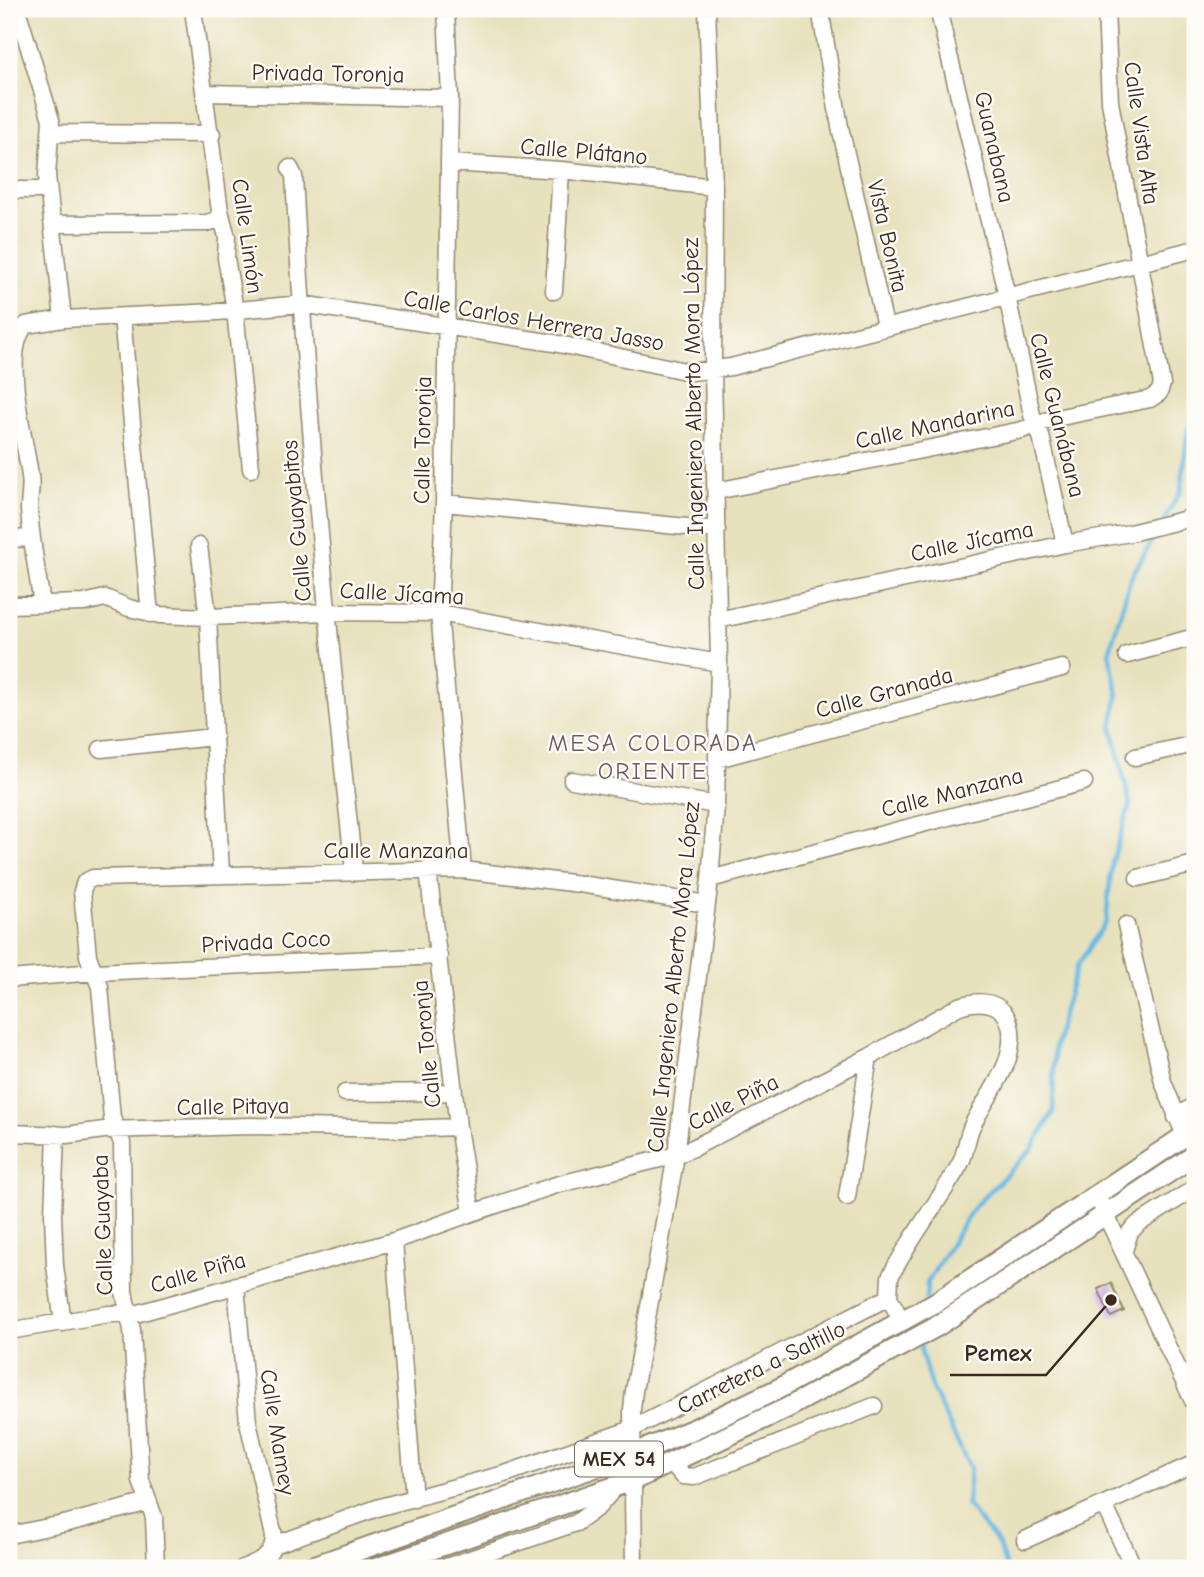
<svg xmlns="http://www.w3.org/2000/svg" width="1204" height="1577" font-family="'Comic Neue',sans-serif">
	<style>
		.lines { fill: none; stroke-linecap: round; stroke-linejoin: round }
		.stream { stroke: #66b9e2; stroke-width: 4.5 }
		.building { fill: #d3b5e8 }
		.minor-casing { stroke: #92866e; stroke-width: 19 }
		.major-casing { stroke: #92866e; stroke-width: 23 }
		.minor { stroke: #fff; stroke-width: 16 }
		.major { stroke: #fff; stroke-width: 19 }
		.labels { text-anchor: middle; stroke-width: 5; stroke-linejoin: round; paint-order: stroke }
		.shield { fill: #fdfcf7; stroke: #75695f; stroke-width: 2 }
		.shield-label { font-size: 21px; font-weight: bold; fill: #3b2a1e }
		.street-label { font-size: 23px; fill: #3b2a1e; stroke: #fdfcf7 }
		.neighbourhood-label { font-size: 24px; letter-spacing: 2px; fill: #705b65; stroke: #fdfcf7 }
		.leader { fill: none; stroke: #3b2a1e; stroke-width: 2.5 }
		.callout-dot { fill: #3b2a1e; stroke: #fdfcf7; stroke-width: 2.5 }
		.callout-label { font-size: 24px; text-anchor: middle; font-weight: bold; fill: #3b2a1e; stroke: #fdfcf7; stroke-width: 5; stroke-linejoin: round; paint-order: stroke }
	</style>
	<rect width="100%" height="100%" fill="#fdfcf7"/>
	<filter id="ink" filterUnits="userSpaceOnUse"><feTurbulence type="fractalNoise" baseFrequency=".0143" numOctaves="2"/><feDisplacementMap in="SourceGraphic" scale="14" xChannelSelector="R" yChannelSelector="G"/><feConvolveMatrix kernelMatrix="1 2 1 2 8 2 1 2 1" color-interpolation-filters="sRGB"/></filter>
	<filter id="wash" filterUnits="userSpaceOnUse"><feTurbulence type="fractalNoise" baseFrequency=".00686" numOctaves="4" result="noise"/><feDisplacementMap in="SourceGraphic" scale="28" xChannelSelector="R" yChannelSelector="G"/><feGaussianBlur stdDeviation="1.57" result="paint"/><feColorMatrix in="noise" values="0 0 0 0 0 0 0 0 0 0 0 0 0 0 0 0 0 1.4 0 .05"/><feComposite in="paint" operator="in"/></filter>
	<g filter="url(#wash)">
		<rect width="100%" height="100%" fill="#e8e1bd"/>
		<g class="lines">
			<path class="stream" d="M 1165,519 L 1181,490 L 1188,430 L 1195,422
				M 926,1300 L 927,1283 L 973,1208 L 1031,1150 L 1053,1112 L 1054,1044 L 1077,966 L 1106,922 L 1112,862 L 1130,804 L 1112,727 L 1118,694 L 1109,653 L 1131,577 L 1157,533
				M 922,1340 L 921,1351 L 931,1387 L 970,1468 L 967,1505 L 999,1545 L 1006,1568"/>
		</g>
		<g id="blocks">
			<path class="building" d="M 1111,1283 L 1124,1311 L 1111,1317 L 1098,1289 Z"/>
		</g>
	</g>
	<g filter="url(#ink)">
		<use href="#blocks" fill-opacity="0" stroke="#92866e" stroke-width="2"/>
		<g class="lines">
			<defs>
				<path id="minor" d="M 17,9 L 51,120 L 47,176 L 63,319
					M 193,9 L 220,211 L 227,237 L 226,258 L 235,310 L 251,469
					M 446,9 L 450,98 L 449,163 L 444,503 L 439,613 L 463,870
					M 820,9 L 840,127 L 885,326
					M 938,9 L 1007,296 L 1032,415 L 1041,436 L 1065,544
					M 206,93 L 450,98
					M 51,133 L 212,134
					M 449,163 L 561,170 L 714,187
					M 290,168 L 294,176 C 306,408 329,640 354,871
					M 9,190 L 48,190
					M 54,224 L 206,223 L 222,219
					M 554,291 L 561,170
					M 122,317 L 150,614
					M 716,491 L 1022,430 L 1051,419 L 1150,399 L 1159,393 L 1162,384 L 1110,102 L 1106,9
					M 444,503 L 717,530
					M 9,539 L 31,538
					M 199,546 L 208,617 L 221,874
					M 42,604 C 37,572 31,541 29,509 C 29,498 32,487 30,476 C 26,442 0,352 26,325 L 63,319 L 217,312 L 301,304 L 554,343 L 690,372 L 731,367 L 1195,249
					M 9,605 L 84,603 L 105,598 L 129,608 L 160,615 L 208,617 L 326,612 L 439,613 L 719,663
					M 718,620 L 1065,544 L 1130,533 L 1195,517
					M 1127,655 L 1195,637
					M 101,749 L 213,737
					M 1135,757 L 1195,744
					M 717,759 L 1062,668
					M 572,780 L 716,805
					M 428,870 L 458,1127 L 472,1213
					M 1138,878 L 1195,864
					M 710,879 L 1084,782
					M 1126,925 L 1163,1082 L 1185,1136
					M 9,979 L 95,972 L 439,956
					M 345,1093 L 454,1092
					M 1176,1117 L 1195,1105
					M 9,1133 L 67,1135 L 104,1130 L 250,1126 L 401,1129 L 458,1127
					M 56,1134 L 53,1215 L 55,1266 L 63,1323
					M 1097,1196 L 1195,1405
					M 847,1197 L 869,1057
					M 394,1241 L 414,1499
					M 1124,1250 L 1130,1232 L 1138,1224 L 1195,1188
					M 236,1285 L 248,1422 L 274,1536 C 274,1556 260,1561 243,1568
					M 9,1331 L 109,1314 L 139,1313 L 394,1241 L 472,1213 L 556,1185 L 676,1155 L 693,1148 L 869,1057 L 959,1006 C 1001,993 1019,1018 1008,1058 C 1001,1081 984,1102 973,1124 C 966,1137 967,1151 960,1164 C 938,1203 910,1238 890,1277 L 889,1297 L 902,1322
					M 672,1463 L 683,1476 L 694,1477 L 874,1406
					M 1104,1505 L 1134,1568
					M 9,1535 L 68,1523 L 149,1502
					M 1025,1540 L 1195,1463
					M 274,1545 L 380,1507 L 505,1474 L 632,1429 L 889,1297
					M 156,1568 L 154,1517 L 141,1481 L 132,1330 L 124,1292 L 122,1143 L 112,1118 L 100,987 L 88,956 L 82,891 L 85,882 L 93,878 L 463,870 L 580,884 L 707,904
					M 443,1568 L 576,1523 L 598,1507 L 616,1486
					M 634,1568 L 632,1410 L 634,1391 L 676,1155 L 710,879 L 716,805 L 719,663 L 713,370 L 714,187 L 707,9
					M 961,1568 L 969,1566"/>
				<path id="major" d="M 308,1568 L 633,1454 L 694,1429 L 778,1389 L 938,1301 L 1195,1129
					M 377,1568 L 634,1480 L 787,1408 L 936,1327 L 1195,1155"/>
			</defs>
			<use href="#minor" class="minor-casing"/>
			<use href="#major" class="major-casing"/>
			<use href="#minor" class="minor"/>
			<use href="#major" class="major"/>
		</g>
	</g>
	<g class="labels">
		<rect class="shield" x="575" y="1441.5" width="88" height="35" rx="5"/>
		<g class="shield-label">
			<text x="619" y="1466">MEX 54</text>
		</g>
		<g class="street-label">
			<text transform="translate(328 73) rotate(1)" y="8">Privada Toronja</text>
			<text transform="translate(1142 133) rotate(82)" y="8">Calle Vista Alta</text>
			<text transform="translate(995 147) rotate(77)" y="8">Guanabana</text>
			<text transform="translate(584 151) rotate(5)" y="8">Calle Plátano</text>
			<text transform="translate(248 236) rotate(82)" y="8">Calle Limón</text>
			<text transform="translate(888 236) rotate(77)" y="8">Vista Bonita</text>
			<text transform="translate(534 320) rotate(10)" y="8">Calle Carlos Herrera Jasso</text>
			<text transform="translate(693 414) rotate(-91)" y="8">Calle Ingeniero Alberto Mora López</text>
			<text transform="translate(1058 415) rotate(76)" y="8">Calle Guanábana</text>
			<text transform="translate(935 424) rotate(-12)" y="8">Calle Mandarina</text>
			<text transform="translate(422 440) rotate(-89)" y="8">Calle Toronja</text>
			<text transform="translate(296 521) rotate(-95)" y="8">Calle Guayabitos</text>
			<text transform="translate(972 541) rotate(-12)" y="8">Calle Jícama</text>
			<text transform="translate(402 593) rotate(3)" y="8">Calle Jícama</text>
			<text transform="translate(884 692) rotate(-15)" y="8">Calle Granada</text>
			<text transform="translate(952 792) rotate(-14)" y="8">Calle Manzana</text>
			<text x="396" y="858">Calle Manzana</text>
			<text transform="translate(266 941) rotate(-3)" y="8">Privada Coco</text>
			<text transform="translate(673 977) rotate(-84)" y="8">Calle Ingeniero Alberto Mora López</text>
			<text transform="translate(426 1044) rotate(-96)" y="8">Calle Toronja</text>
			<text transform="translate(733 1102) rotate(-27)" y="8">Calle Piña</text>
			<text transform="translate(233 1106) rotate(-1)" y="8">Calle Pitaya</text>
			<text transform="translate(102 1225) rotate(-92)" y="8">Calle Guayaba</text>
			<text transform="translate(198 1272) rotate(-16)" y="8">Calle Piña</text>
			<text transform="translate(761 1367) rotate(-26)" y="8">Carretera a Saltillo</text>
			<text transform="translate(278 1432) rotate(81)" y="8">Calle Mamey</text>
		</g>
		<g class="neighbourhood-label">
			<text x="653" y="751">MESA COLORADA<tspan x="653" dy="28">ORIENTE</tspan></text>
		</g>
	</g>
	<path class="leader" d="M1111 1300L1046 1375H950"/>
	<circle class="callout-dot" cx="1111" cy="1300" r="7"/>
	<g class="callout-label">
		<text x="998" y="1361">Pemex</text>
	</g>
	<rect width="1204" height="1577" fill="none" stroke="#fdfcf7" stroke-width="35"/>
</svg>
